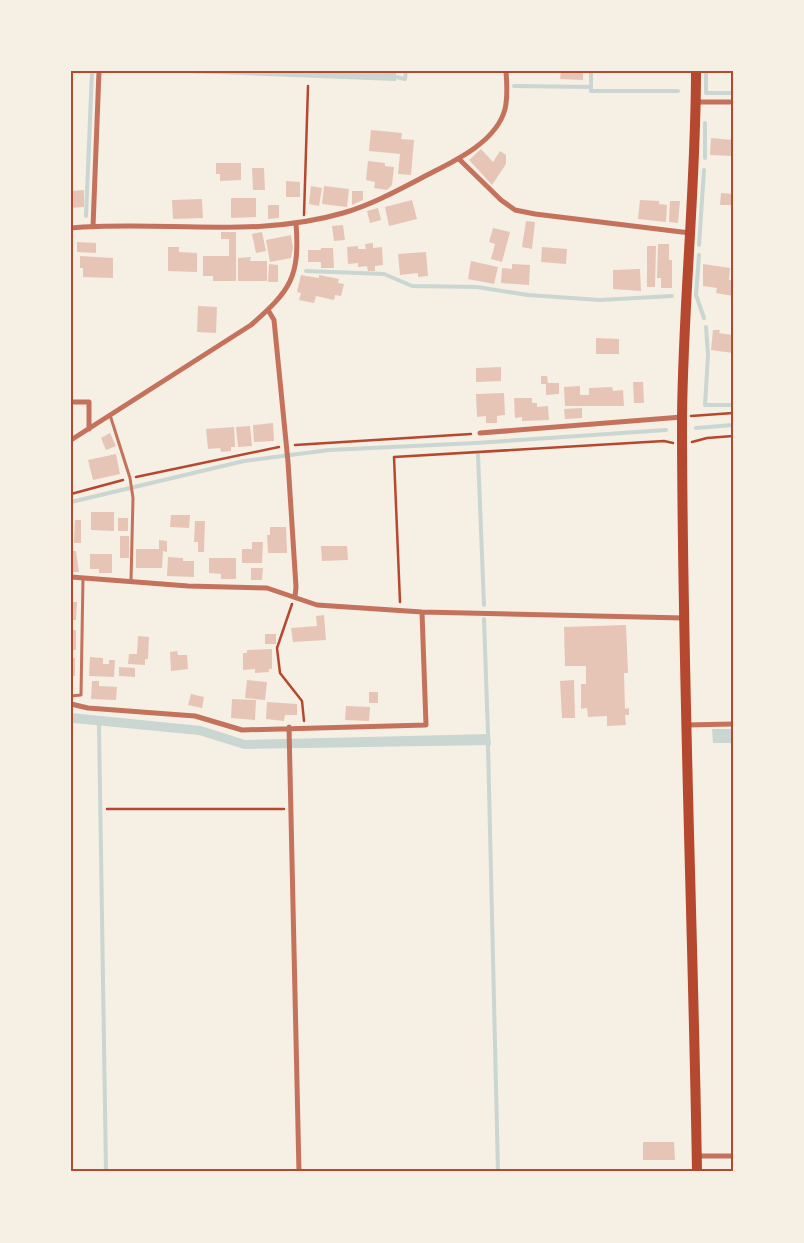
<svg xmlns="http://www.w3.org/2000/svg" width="804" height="1243" font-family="'Asap Condensed',sans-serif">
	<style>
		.water { fill: #c9d6d2 }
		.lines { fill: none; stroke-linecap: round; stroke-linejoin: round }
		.stream { stroke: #c9d6d2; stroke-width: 4 }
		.building { fill: #e6c5b7 }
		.path { stroke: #b5482f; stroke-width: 2.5 }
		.service { stroke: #c5725c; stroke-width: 3 }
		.minor { stroke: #c5725c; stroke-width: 5 }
		.secondary { stroke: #b5482f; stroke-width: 10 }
		.neatline { fill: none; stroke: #b5482f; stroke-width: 2 }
	</style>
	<rect width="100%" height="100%" fill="#f6efe4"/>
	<path class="water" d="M 139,71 L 396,73 L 396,81 Z
		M 71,713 L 201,726 L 245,740 L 490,734 L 491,745 L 244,749 L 199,735 L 74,723 L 71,722 Z
		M 712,729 L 733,729 L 733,743 L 713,743 Z"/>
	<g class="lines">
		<path class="stream" d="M 591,71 L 591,91 L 678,91
			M 706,71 L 706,93 L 733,93
			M 396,77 L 405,79 L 406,71
			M 514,86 L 591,87
			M 705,158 L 705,123
			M 86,216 L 92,71
			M 699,245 L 704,170
			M 699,255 L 696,295 L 704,318
			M 306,271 L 384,274 L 412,286 L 477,287 L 528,295 L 600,300 L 672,296
			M 706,327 L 708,355 L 705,405 L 733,405
			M 696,428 L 733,425
			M 478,455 L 484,605
			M 71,502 L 244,461 L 329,450 L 476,443 L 666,430
			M 484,619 L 488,734
			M 99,725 L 106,1172
			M 488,745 L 498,1172"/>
	</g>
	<path class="building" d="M 561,71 L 583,71 L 583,80 L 560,79 Z
		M 371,130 L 402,133 L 401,139 L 414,140 L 411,175 L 398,174 L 400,154 L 369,151 Z
		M 711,138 L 733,140 L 733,156 L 710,155 Z
		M 481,149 L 493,162 L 500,151 L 506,155 L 506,164 L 492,185 L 469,160 Z
		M 368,161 L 385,163 L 385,166 L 394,167 L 392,185 L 387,190 L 374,188 L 375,182 L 366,180 Z
		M 216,163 L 241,163 L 241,180 L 220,181 L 220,174 L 216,174 Z
		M 252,168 L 264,168 L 265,190 L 253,190 Z
		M 286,181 L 300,182 L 300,197 L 286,197 Z
		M 311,186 L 322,188 L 319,206 L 309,204 Z
		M 324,186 L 349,189 L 347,207 L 322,204 Z
		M 84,190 L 84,207 L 71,208 L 71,191 Z
		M 352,191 L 363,191 L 363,200 L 352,205 Z
		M 721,193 L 733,194 L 733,205 L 720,205 Z
		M 231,198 L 256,198 L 256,217 L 231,218 Z
		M 202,199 L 203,218 L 173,219 L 172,200 Z
		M 412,200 L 417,219 L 389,226 L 385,207 Z
		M 640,200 L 659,201 L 659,204 L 667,205 L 666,222 L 638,219 Z
		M 670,201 L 680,201 L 678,223 L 669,222 Z
		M 268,205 L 279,205 L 279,218 L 268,219 Z
		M 378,208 L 381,220 L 370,223 L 367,211 Z
		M 526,221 L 535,222 L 532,249 L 522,247 Z
		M 343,225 L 345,240 L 334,241 L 332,226 Z
		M 493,228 L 510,232 L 502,262 L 491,259 L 495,244 L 489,242 Z
		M 221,232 L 236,232 L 236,281 L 213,281 L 213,276 L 203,276 L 203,256 L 229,256 L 229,239 L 221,239 Z
		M 262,232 L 266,251 L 256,253 L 252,234 Z
		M 291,235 L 293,248 L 291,258 L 270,262 L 266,240 Z
		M 77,242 L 96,243 L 96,253 L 77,252 Z
		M 373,243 L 373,248 L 382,247 L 383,265 L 375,266 L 375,271 L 368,271 L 367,266 L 358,267 L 358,263 L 348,264 L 347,247 L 358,246 L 358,249 L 366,249 L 365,244 Z
		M 658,244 L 669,244 L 669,260 L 672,260 L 672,288 L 661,288 L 661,278 L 657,278 Z
		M 647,246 L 656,246 L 655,287 L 647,287 Z
		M 168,247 L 179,247 L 179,252 L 197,253 L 197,272 L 168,271 Z
		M 542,247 L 567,249 L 566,264 L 541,262 Z
		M 321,248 L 333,248 L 334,268 L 321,268 L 321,262 L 308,262 L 308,250 L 321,250 Z
		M 426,252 L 428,276 L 418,277 L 418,273 L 400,275 L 398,254 Z
		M 80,256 L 113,258 L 113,278 L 83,277 L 83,268 L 80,268 Z
		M 251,257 L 250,261 L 267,261 L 267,281 L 238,281 L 238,258 Z
		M 471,261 L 498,267 L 494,284 L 468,279 Z
		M 269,264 L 278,265 L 278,282 L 268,282 Z
		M 512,264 L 530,265 L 529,285 L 501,283 L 502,268 L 512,269 Z
		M 703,264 L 730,268 L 729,280 L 733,280 L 733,296 L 716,293 L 717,288 L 703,286 Z
		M 640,269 L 641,291 L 613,289 L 613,270 Z
		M 301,275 L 319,278 L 319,275 L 339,279 L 338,283 L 344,284 L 341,296 L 335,295 L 334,300 L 316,296 L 314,303 L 299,300 L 301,293 L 297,292 Z
		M 198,306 L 217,307 L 216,333 L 197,332 Z
		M 713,330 L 720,330 L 719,333 L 733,335 L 733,353 L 711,350 Z
		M 596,338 L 619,339 L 619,354 L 596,354 Z
		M 501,367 L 501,381 L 476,382 L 476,368 Z
		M 541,376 L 547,376 L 548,383 L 559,383 L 559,394 L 546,395 L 546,384 L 541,384 Z
		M 633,382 L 643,382 L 644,403 L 634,403 Z
		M 580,386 L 580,395 L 589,395 L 589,388 L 612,387 L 613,391 L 623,390 L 624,406 L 565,406 L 564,387 Z
		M 504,393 L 505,415 L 497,416 L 497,423 L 486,423 L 486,416 L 477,417 L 476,394 Z
		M 514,398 L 532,398 L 532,403 L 537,403 L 537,407 L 548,406 L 549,420 L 522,421 L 522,417 L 515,418 Z
		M 582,408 L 582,418 L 565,419 L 564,409 Z
		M 273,423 L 274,441 L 254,442 L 253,425 Z
		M 250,426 L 252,446 L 238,447 L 236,427 Z
		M 234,427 L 235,447 L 231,447 L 231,451 L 221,452 L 220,448 L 208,449 L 206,429 Z
		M 110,433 L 116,446 L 106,450 L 101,438 Z
		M 116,454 L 120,474 L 93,480 L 88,460 Z
		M 91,512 L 114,512 L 114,531 L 91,530 Z
		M 171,515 L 190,515 L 189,528 L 170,527 Z
		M 118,518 L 128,518 L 128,531 L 118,531 Z
		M 75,520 L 81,520 L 81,543 L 74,543 Z
		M 195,521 L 205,521 L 204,552 L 198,552 L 198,542 L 194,542 Z
		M 270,527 L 286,527 L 287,553 L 268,553 L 267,535 L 270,535 Z
		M 120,536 L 129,536 L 129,558 L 120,558 Z
		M 159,540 L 167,541 L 167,552 L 163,551 L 162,568 L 136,568 L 136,549 L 159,549 Z
		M 252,542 L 263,542 L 262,563 L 242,563 L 242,549 L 252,549 Z
		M 321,546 L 347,546 L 348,560 L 322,561 Z
		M 71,551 L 76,551 L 79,572 L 71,572 Z
		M 90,554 L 112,554 L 112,573 L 99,573 L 99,569 L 90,569 Z
		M 168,557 L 183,558 L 183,561 L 194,561 L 194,577 L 167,576 Z
		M 209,558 L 236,558 L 236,579 L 221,579 L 221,574 L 209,573 Z
		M 251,568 L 263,568 L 262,580 L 251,580 Z
		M 71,602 L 77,602 L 76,620 L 71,620 Z
		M 324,615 L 326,640 L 293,642 L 291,628 L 317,626 L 316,616 Z
		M 626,625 L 628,673 L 624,673 L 625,709 L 629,708 L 629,715 L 625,715 L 626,725 L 607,726 L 607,716 L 588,717 L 587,708 L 581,709 L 581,684 L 586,684 L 586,666 L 565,666 L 564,627 Z
		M 72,630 L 76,630 L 76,650 L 71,650 Z
		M 265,634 L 276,634 L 276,644 L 265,644 Z
		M 138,636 L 149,637 L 148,659 L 145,659 L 145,665 L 128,664 L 129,654 L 137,654 Z
		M 272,649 L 272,669 L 269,669 L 269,672 L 255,673 L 255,669 L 243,670 L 243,653 L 247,653 L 247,650 Z
		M 177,651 L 178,655 L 187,655 L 188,669 L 171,671 L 170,652 Z
		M 90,657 L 103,658 L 103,664 L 109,664 L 109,660 L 115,660 L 114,677 L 89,676 Z
		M 71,658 L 75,658 L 75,676 L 71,676 Z
		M 119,667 L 135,668 L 135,677 L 119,676 Z
		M 247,680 L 267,682 L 265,700 L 245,698 Z
		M 574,680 L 575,718 L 562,718 L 560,681 Z
		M 92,681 L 99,681 L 99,686 L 117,687 L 116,700 L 91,699 Z
		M 369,692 L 378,692 L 378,703 L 369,703 Z
		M 191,694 L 204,697 L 202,708 L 188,705 Z
		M 232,699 L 256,700 L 255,720 L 231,718 Z
		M 267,702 L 297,704 L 297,715 L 285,715 L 284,721 L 266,719 Z
		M 346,706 L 370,707 L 369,721 L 345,720 Z
		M 643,1142 L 674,1142 L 675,1160 L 643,1160 Z"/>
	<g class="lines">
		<path class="path" d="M 304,215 L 308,86
			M 691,416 L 733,413
			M 692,442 L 707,438 L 733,436
			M 295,445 L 471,434
			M 136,477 L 279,447
			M 71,494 L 123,480
			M 400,602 L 394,457 L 664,441 L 673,443
			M 292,604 L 277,648 L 280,673 L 302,701 L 304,721
			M 107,809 L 284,809"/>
		<path class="service" d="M 110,415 L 130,478 L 133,498 L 131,581
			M 71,696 L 81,695 L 83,578"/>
		<path class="minor" d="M 696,102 L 733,102
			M 459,159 L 501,200 L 515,210 L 535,214 L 690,233
			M 93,227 L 99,71
			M 71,228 C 161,220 255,239 343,213 C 374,204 404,187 433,172 C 459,159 497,140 505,109 C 508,97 507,84 506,71
			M 268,310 L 274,320 L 288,462 L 296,587 L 295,597
			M 71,402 L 89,402 L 89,429
			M 480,433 L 682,417
			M 71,440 L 251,325 C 291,290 300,277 296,223
			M 71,577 L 188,586 L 267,588 L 317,605 L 422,612 L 684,618
			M 71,704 L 88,708 L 195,716 L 242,730 L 426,725 L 422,612
			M 686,725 L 733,724
			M 289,727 L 299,1172
			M 696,1156 L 733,1156"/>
		<path class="secondary" d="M 696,71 C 696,187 683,303 682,419 C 682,670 693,921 697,1172"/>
	</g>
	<rect width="804" height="1243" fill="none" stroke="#f6efe4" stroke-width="145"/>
	<rect x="72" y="72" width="660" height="1098" class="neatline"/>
</svg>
